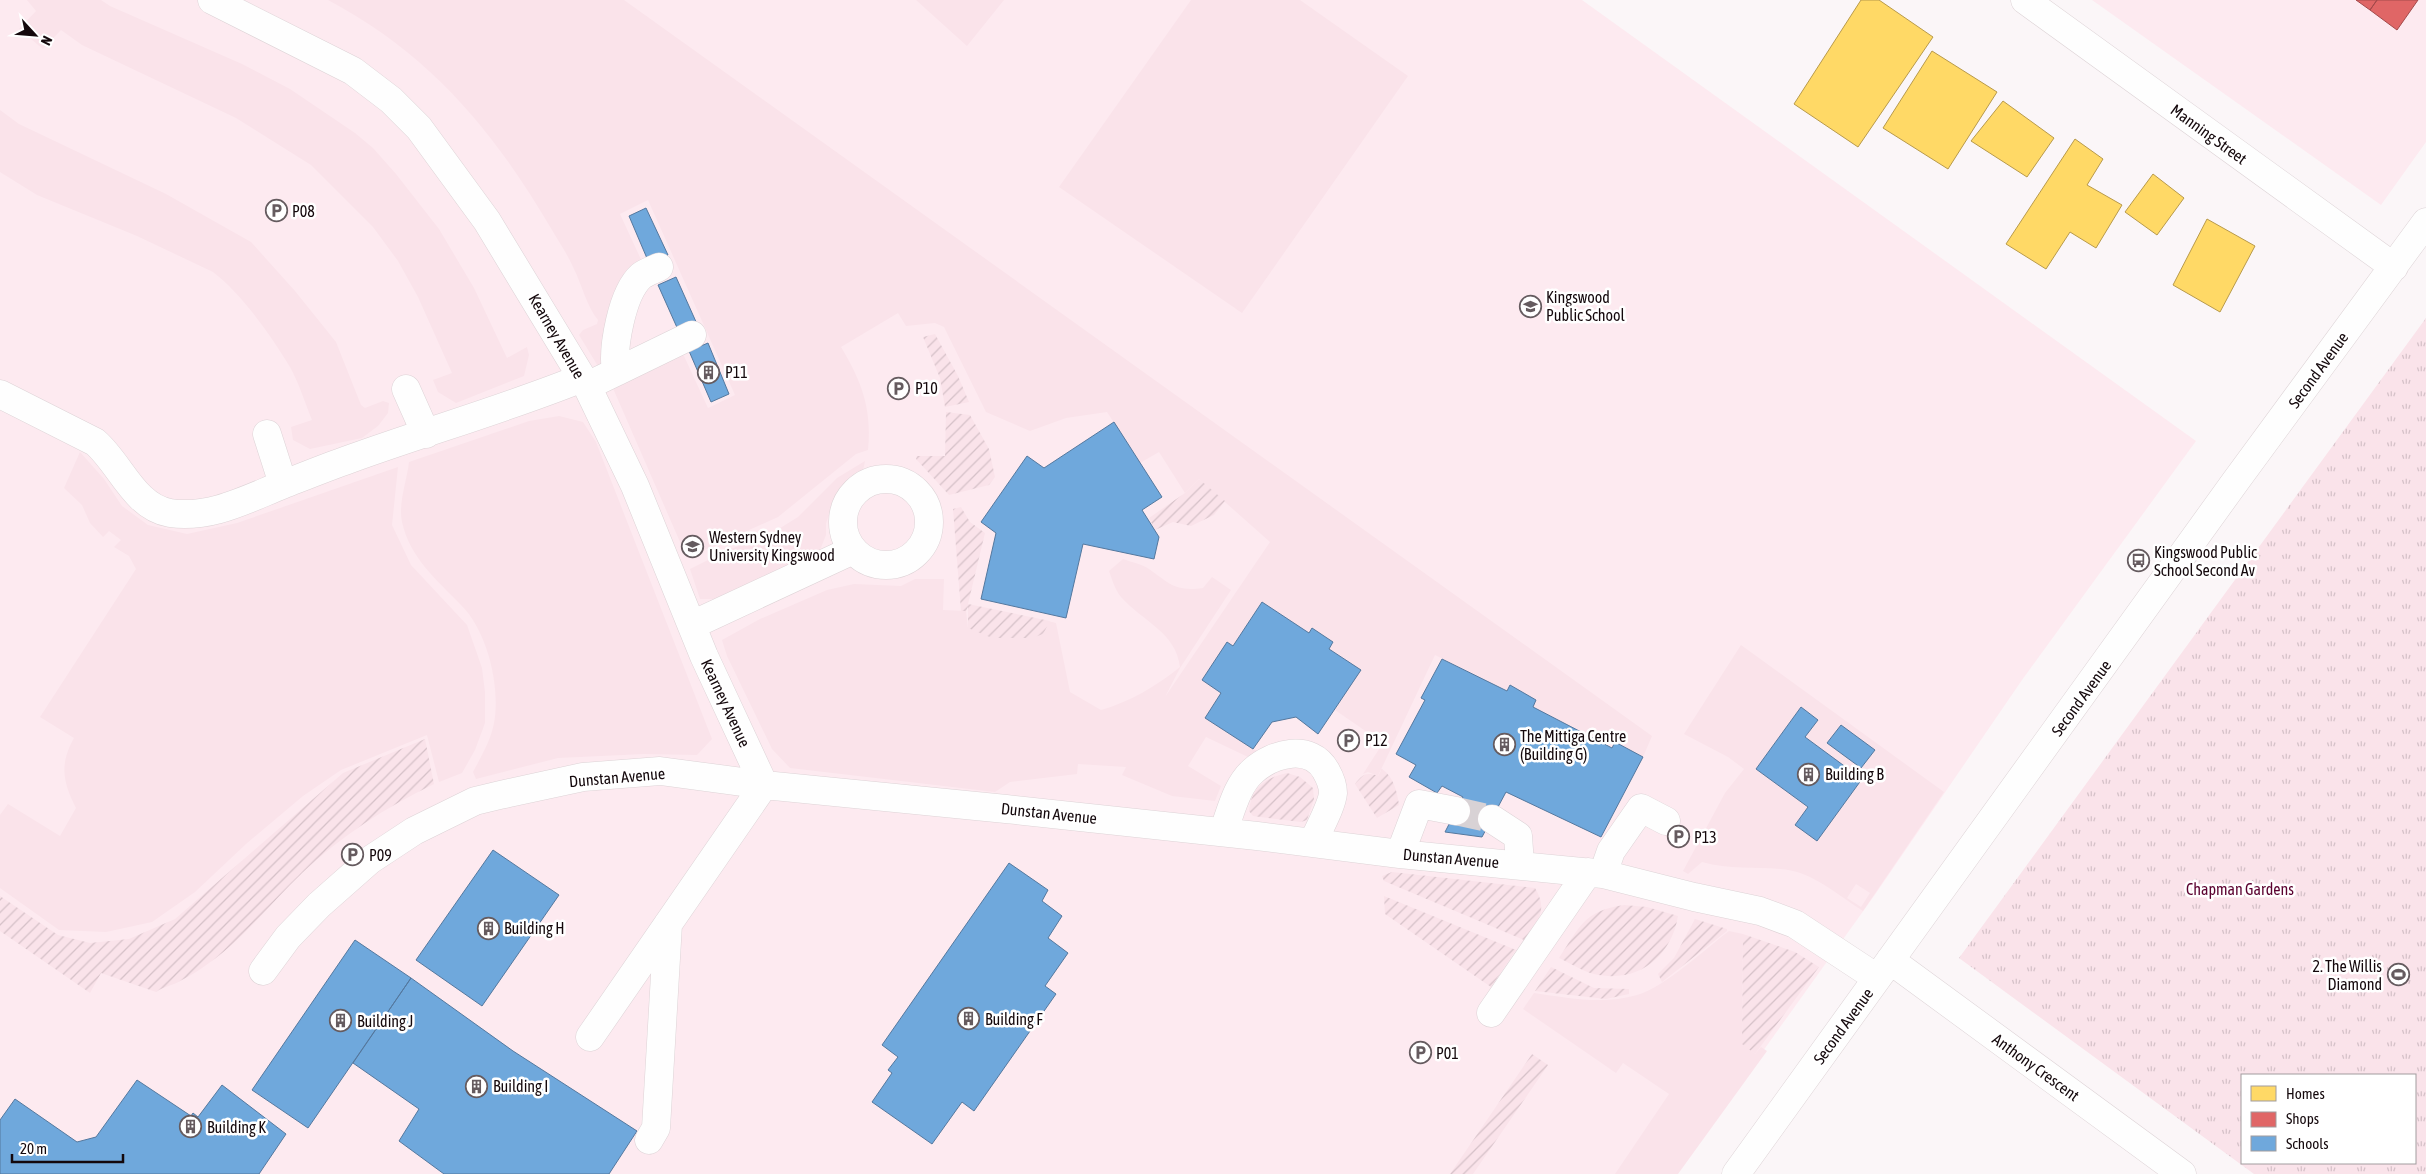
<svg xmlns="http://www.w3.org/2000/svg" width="2426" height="1174" font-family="'Asap Condensed',sans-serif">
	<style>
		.built { fill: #fdeaf0 }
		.grass { fill: #fae3ea; fill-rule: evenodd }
		.park { fill: url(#park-tufts); fill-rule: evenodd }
		.garden { fill: url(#garden-furrows) }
		.homes { fill: #ffd966; stroke: #b89a4b }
		.shops { fill: #e06666; stroke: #a34a4b }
		.schools { fill: #6fa8dc; stroke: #54789e }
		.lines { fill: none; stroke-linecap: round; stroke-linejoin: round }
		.minor-tunnel { stroke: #d8d2d5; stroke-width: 28; stroke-dasharray: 28 14; stroke-linecap: butt }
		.minor-casing { stroke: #ddd3d6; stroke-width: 29 }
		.minor { stroke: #fefefe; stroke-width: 28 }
		.labels { text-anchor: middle; stroke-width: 5; stroke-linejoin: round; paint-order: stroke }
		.street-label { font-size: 16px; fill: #14080c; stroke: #fff }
		.poi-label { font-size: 16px; fill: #14080c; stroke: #fff; text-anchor: start }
		.park-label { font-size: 16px; fill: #5a012f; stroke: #fff }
	</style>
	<defs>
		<pattern id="park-tufts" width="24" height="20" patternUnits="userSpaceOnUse" patternTransform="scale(1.25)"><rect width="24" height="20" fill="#fae3ea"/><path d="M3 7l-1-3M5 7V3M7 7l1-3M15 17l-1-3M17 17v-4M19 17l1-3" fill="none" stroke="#d5c1c8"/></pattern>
		<pattern id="garden-furrows" width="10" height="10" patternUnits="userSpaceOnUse" patternTransform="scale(1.25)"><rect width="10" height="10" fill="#fae3ea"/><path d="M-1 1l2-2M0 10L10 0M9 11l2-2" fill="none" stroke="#d5c1c8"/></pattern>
	</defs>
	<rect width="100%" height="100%" fill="#fbf6f8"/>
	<path class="built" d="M 0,0 L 1582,0 L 2196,441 L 2022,680 L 1874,896 L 1675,1174 L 0,1174 Z
		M 2092,0 L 2426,0 L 2426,142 L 2381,205 Z"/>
	<path class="grass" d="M 27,0 L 101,0 L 110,6 L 242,64 L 290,89 L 355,133 L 373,148 L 396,174 L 439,229 L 474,288 L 507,358 L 527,347 L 529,355 L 524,376 L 456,403 L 438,392 L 433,380 L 452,373 L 418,297 L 398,261 L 373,227 L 311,165 L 236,118 L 82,45 L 61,30 L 43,49 L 19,29 L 36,11 Z
		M 328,0 L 624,0 L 1652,736 L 1643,757 L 1615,742 L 1614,736 L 1605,736 L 1601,743 L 1533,707 L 1536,700 L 1510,686 L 1507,691 L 1435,655 L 1378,776 L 1368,772 L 1363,774 L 1383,743 L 1335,710 L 1360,670 L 1329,649 L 1333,642 L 1312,628 L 1309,633 L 1262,602 L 1233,646 L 1227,643 L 1202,680 L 1221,693 L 1206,718 L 1257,751 L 1248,757 L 1206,737 L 1188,766 L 1221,786 L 1215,801 L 1172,796 L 1122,775 L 1126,767 L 1078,764 L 1077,774 L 1010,782 L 995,792 L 790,768 L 772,749 L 727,656 L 722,640 L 760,619 L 827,590 L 854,584 L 901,586 L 915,579 L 944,579 L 943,610 L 966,611 L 968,628 L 1048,621 L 1056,623 L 1070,692 L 1101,710 C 1129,702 1157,686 1180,667 C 1176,632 1142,621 1121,597 C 1115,590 1112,579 1109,571 L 1123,559 C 1131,562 1142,564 1149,569 C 1169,583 1175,592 1203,588 L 1212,577 L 1231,590 L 1180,668 L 1165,697 L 1270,542 L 1199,479 L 1185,493 L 1159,452 L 1140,463 L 1107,412 L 1066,418 L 1030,431 L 986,412 L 944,327 L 935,323 L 906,326 L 898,313 L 841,347 C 862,382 872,409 868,450 L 856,454 L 778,517 L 687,558 L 612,386 L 675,352 L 684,356 L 708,408 L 735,395 L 648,200 L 620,214 L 644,266 L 604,376 L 579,335 L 583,330 L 597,324 L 598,320 C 587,307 582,285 574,269 C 568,255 559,242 552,230 C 494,131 430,54 328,0 Z
		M 916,0 L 1004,0 L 967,46 Z
		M 1191,0 L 1300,0 L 1408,76 L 1242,313 L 1059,187 Z
		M 0,110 L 19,124 L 166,194 L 251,242 L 295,291 L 336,342 L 361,405 L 365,408 L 383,401 L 389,403 L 388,413 L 378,426 L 362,438 L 310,449 L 293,440 L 291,427 L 312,420 C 305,403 299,383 290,367 C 271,336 242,294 213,272 L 137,236 L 37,195 L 0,172 Z
		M 559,416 L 583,422 L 596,442 L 712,739 L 697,755 L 644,754 L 558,758 L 476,779 L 473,772 C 481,757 491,740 494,723 C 501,687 487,630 461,605 C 437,580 410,558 402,522 C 398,504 407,480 409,462 L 529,421 Z
		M 80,452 L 104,479 L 122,506 L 148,525 L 187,534 L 237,523 L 398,467 L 392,525 L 411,565 L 467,625 L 482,668 L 485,692 L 485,723 L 475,750 L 462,773 L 439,782 L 427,735 L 341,770 L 303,796 L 246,844 L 195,892 L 152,922 L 106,932 L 59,930 L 0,888 L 0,815 L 8,804 L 60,836 L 76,808 C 63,782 59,765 74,738 L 40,717 L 136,569 L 129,556 L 114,547 L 121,540 L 109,531 L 103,537 L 90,523 L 82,505 L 64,488 Z
		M 865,461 L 863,471 L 838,492 L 826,523 L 826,535 L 820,550 L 806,562 L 721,599 L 700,599 L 690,569 L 728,550 L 769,535 L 798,517 L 837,478 Z
		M 1741,645 L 1944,792 L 1863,911 C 1844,899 1815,875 1793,871 C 1763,865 1734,871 1702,862 L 1688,874 L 1683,871 L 1725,793 L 1744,769 L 1728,757 L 1684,734 ZM 1801,707 L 1818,720 L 1805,737 L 1862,779 L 1817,841 L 1795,825 L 1808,807 L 1756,769 ZM 1841,725 L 1875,750 L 1861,768 L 1827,743 ZM 1856,884 L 1870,893 L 1861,907 L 1847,898 Z
		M 1729,931 L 1743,934 L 1742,1043 L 1755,1054 L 1761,1047 L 1767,1051 L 1678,1174 L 1615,1174 L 1669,1094 L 1623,1063 L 1616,1073 L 1523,1009 L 1534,993 C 1568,998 1604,1005 1637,995 C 1665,987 1705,949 1729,931 Z"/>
	<path class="park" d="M 2426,318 L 2426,1174 L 2254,1174 L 1959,958 ZM 2415,1075 L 2415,1163 L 2242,1163 L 2242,1075 Z"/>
	<path class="garden" d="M 935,334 L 958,376 L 969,402 L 945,407 L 940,378 L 923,337 Z
		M 946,412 L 970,415 L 989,449 L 995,477 L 989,485 L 949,495 L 916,459 L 917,456 L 945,456 Z
		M 1199,479 L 1225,501 L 1214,515 L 1191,526 L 1173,522 L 1155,530 L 1149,518 L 1185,493 Z
		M 961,507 L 970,522 L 985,533 L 968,604 L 1050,621 L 1043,634 L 1032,638 L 992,638 L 968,628 L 968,607 L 966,611 L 961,611 L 953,509 Z
		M 425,739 L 434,784 C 386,807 341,836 302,873 C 271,903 244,938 209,963 C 200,970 190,976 180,981 C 172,986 164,986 156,992 L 101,973 L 90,993 L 0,931 L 0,896 L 58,935 L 90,943 L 129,939 L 175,919 L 343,773 Z
		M 1382,769 C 1394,777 1397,792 1399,805 L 1377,818 L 1355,784 C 1363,774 1366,772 1378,776 Z
		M 1287,773 L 1300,777 L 1313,788 L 1314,799 L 1307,820 L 1301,822 L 1253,816 L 1249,811 C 1251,788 1265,778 1287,773 Z
		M 1392,872 L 1535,888 C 1548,910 1539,920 1524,940 L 1384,881 L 1382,876 Z
		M 1384,896 L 1516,950 L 1491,987 L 1385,914 Z
		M 1624,905 L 1647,907 L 1678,916 C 1671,958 1637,984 1594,974 C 1582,971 1570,963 1559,958 C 1580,927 1583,911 1624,905 Z
		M 1695,919 L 1727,929 L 1727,931 L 1662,982 L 1658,974 L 1674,958 Z
		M 1743,934 L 1795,952 L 1819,967 L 1755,1054 L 1742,1044 Z
		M 1551,967 L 1594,988 L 1629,989 L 1629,994 L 1606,999 L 1535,991 Z
		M 1532,1054 L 1548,1065 L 1473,1174 L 1450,1174 Z"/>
	<path class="homes" d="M 1861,0 L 1879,0 L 1933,37 L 1858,147 L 1794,104 Z
		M 1932,51 L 1997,92 L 1948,169 L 1883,128 Z
		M 2003,101 L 2054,138 L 2027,177 L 1971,141 Z
		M 2075,139 L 2103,159 L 2087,185 L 2122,205 L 2096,248 L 2070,232 L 2046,269 L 2006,244 Z
		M 2153,174 L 2184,198 L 2157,235 L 2125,212 Z
		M 2207,219 L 2255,246 L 2220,312 L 2173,285 Z"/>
	<path class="shops" d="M 2356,0 L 2377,0 L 2370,10 Z
		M 2377,0 L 2418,0 L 2397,30 L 2370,10 Z"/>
	<path class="schools" d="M 646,208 L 668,255 L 649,263 L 629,216 Z
		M 676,277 L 697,324 L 679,332 L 658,285 Z
		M 708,343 L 729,394 L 711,402 L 689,351 Z
		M 1114,422 L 1162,497 L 1142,510 L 1159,537 L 1154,559 L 1083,544 L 1066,618 L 981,599 L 996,533 L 981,522 L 1027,456 L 1044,468 Z
		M 1262,602 L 1309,633 L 1312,628 L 1333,642 L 1329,649 L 1361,670 L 1318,734 L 1296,717 L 1272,722 L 1253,749 L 1205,718 L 1221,693 L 1202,680 L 1227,642 L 1233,646 Z
		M 1442,659 L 1507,691 L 1510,685 L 1536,700 L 1533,707 L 1612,748 L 1615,742 L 1643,757 L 1601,837 L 1506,792 L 1482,837 L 1445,832 L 1463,797 L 1442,786 L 1437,793 L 1409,777 L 1416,765 L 1396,754 L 1425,700 L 1421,698 Z
		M 1801,707 L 1818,720 L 1805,737 L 1862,779 L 1817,841 L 1795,825 L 1808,807 L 1756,769 Z
		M 1841,725 L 1875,750 L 1861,768 L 1827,743 Z
		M 493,850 L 559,895 L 482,1006 L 416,960 Z
		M 1009,863 L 1048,890 L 1042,901 L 1062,916 L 1048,938 L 1068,953 L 1045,986 L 1056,994 L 974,1111 L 962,1102 L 932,1144 L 872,1102 L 892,1073 L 888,1070 L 898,1057 L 882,1045 Z
		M 355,940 L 411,978 L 308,1128 L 252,1090 Z
		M 411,978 L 513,1051 L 637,1131 L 609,1174 L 444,1174 L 399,1141 L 419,1109 L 353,1063 Z
		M 137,1080 L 191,1116 L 193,1113 L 198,1117 L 222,1085 L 286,1134 L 259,1174 L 0,1174 L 0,1120 L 15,1099 L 77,1142 L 96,1137 Z"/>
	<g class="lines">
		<path class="minor-tunnel" d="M 1456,811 L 1492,819"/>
		<defs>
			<path id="minor" d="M 212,0 L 353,71 L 391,100 L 419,128 L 487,221 L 587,386 L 635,486 L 704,656 L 764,785 L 590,1037
				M 2025,0 L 2394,267
				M 616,372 L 692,335
				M 587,386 L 616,372 C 612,348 622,293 641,276 C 646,272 653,270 659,267
				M 406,389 L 426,434
				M 0,394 L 95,442 C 120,463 134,507 170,513 C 210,519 247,499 282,485 C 305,476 327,467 350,459 C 427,431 505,409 582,378
				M 267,434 L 283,484
				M843 522a43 43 0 1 1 86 0a43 43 0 1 1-86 0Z
				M 692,625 L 853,550
				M 1492,819 L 1518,836 L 1520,864
				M 1223,832 C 1231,812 1236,786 1253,771 C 1273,753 1311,743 1326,771 C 1330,778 1333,786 1333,793 C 1332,806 1318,830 1313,843
				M 1400,854 L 1419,804 L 1456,811
				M 1603,874 L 1611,851 L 1641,808 L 1666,821
				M 1890,960 L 2182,1174
				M 263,971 L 288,937 L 319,905 L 370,860 L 414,831 L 475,801 L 500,795 L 583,777 L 660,771 L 764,785 L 1006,809 L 1257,836 L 1400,854 L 1603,874 L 1694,897 L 1760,911 L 1795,924 L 1877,978
				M 1491,1013 L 1588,872
				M 649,1140 L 656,1128 L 668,924
				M 1736,1174 L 2235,482 L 2426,222"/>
		</defs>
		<use href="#minor" class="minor-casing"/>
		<use href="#minor" class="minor"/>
	</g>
	<defs>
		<symbol id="parking-ring" viewBox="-11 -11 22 22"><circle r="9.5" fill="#fff" stroke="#655b5f" stroke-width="1.5"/><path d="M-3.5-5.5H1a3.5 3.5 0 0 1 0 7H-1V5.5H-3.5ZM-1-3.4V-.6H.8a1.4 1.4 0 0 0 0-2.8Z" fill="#655b5f"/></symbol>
		<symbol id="school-ring" viewBox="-11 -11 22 22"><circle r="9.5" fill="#fff" stroke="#655b5f" stroke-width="1.5"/><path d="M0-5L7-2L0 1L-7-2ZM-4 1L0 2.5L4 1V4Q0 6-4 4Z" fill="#655b5f"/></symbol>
		<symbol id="building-ring" viewBox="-11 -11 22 22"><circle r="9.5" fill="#fff" stroke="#655b5f" stroke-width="1.5"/><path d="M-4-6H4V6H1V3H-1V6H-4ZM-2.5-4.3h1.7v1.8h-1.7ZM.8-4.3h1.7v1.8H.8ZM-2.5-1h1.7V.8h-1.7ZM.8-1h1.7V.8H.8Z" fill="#655b5f"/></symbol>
		<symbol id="university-ring" viewBox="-11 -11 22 22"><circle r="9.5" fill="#fff" stroke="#655b5f" stroke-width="1.5"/><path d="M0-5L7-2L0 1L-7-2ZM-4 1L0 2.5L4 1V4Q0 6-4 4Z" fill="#655b5f"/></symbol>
		<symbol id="bus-ring" viewBox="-11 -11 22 22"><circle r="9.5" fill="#fff" stroke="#655b5f" stroke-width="1.5"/><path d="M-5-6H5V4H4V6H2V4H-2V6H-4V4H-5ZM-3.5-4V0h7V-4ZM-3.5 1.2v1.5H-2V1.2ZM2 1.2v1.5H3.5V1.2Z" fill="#655b5f"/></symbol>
		<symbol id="stadium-ring" viewBox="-11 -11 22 22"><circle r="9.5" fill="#fff" stroke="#655b5f" stroke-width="1.5"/><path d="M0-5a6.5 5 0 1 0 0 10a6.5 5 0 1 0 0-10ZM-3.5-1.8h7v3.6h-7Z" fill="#655b5f"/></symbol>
	</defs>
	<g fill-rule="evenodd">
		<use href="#parking-ring" x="264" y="198" width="25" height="25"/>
		<use href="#school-ring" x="1518" y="294" width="25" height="25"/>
		<use href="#building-ring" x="696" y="360" width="25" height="25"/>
		<use href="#parking-ring" x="886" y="376" width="25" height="25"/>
		<use href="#university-ring" x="680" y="534" width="25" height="25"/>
		<use href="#bus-ring" x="2126" y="548" width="25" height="25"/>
		<use href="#parking-ring" x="1336" y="728" width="25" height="25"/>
		<use href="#building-ring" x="1492" y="732" width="25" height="25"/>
		<use href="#building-ring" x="1796" y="762" width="25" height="25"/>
		<use href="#parking-ring" x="1666" y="824" width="25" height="25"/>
		<use href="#parking-ring" x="340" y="842" width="25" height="25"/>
		<use href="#building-ring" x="476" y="916" width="25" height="25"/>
		<use href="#stadium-ring" x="2386" y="962" width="25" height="25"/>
		<use href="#building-ring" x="956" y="1006" width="25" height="25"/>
		<use href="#building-ring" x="328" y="1008" width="25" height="25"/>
		<use href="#parking-ring" x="1408" y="1040" width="25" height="25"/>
		<use href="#building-ring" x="464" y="1074" width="25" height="25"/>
		<use href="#building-ring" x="178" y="1114" width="25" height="25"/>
	</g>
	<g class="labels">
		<g class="street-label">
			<text transform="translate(2209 134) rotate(36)" y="6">Manning Street</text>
			<text transform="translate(557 336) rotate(60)" y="6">Kearney Avenue</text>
			<text transform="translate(2318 370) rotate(-54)" y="6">Second Avenue</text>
			<text transform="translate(2081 698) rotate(-54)" y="6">Second Avenue</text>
			<text transform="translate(726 703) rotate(65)" y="6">Kearney Avenue</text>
			<text transform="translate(617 777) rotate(-5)" y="6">Dunstan Avenue</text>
			<text transform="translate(1049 813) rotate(6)" y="6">Dunstan Avenue</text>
			<text transform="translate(1451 858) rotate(5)" y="6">Dunstan Avenue</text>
			<text transform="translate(1843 1026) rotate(-54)" y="6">Second Avenue</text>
			<text transform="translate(2036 1067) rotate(36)" y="6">Anthony Crescent</text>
		</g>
		<g class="poi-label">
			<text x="292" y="217">P08</text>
			<text x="1546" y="303">Kingswood<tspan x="1546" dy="18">Public School</tspan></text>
			<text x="725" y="378">P11</text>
			<text x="915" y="394">P10</text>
			<text x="709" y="543">Western Sydney<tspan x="709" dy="18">University Kingswood</tspan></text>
			<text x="2154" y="558">Kingswood Public<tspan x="2154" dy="18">School Second Av</tspan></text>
			<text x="1520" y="742">The Mittiga Centre<tspan x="1520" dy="18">(Building G)</tspan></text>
			<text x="1365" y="746">P12</text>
			<text x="1825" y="780">Building B</text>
			<text x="1694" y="843">P13</text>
			<text x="369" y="861">P09</text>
			<text x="504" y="934">Building H</text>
			<text x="2382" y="972" text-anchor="end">2. The Willis<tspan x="2382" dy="18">Diamond</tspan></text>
			<text x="985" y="1025">Building F</text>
			<text x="357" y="1027">Building J</text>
			<text x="1436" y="1059">P01</text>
			<text x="493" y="1092">Building I</text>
			<text x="207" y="1133">Building K</text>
		</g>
		<g class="park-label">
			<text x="2240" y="895">Chapman Gardens</text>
		</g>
	</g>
	<rect x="2241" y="1074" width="175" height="90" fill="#ffffff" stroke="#a19c9e"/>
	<rect x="2251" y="1086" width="25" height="15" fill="#ffd966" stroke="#a19c9e"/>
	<text x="2286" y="1099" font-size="15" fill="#14080c">Homes</text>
	<rect x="2251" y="1112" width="25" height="15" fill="#e06666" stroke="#a19c9e"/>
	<text x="2286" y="1124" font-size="15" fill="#14080c">Shops</text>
	<rect x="2251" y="1136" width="25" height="15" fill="#6fa8dc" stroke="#a19c9e"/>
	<text x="2286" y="1149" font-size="15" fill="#14080c">Schools</text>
	<g transform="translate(35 35) rotate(116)" stroke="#ffffff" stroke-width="4" paint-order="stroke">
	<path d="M0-4L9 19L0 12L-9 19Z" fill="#14080c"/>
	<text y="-8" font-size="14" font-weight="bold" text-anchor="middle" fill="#14080c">N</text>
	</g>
	<path d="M12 1154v8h111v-8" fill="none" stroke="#14080c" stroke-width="2.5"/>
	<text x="20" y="1154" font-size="15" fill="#14080c" stroke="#ffffff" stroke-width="4" paint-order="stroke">20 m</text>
</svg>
